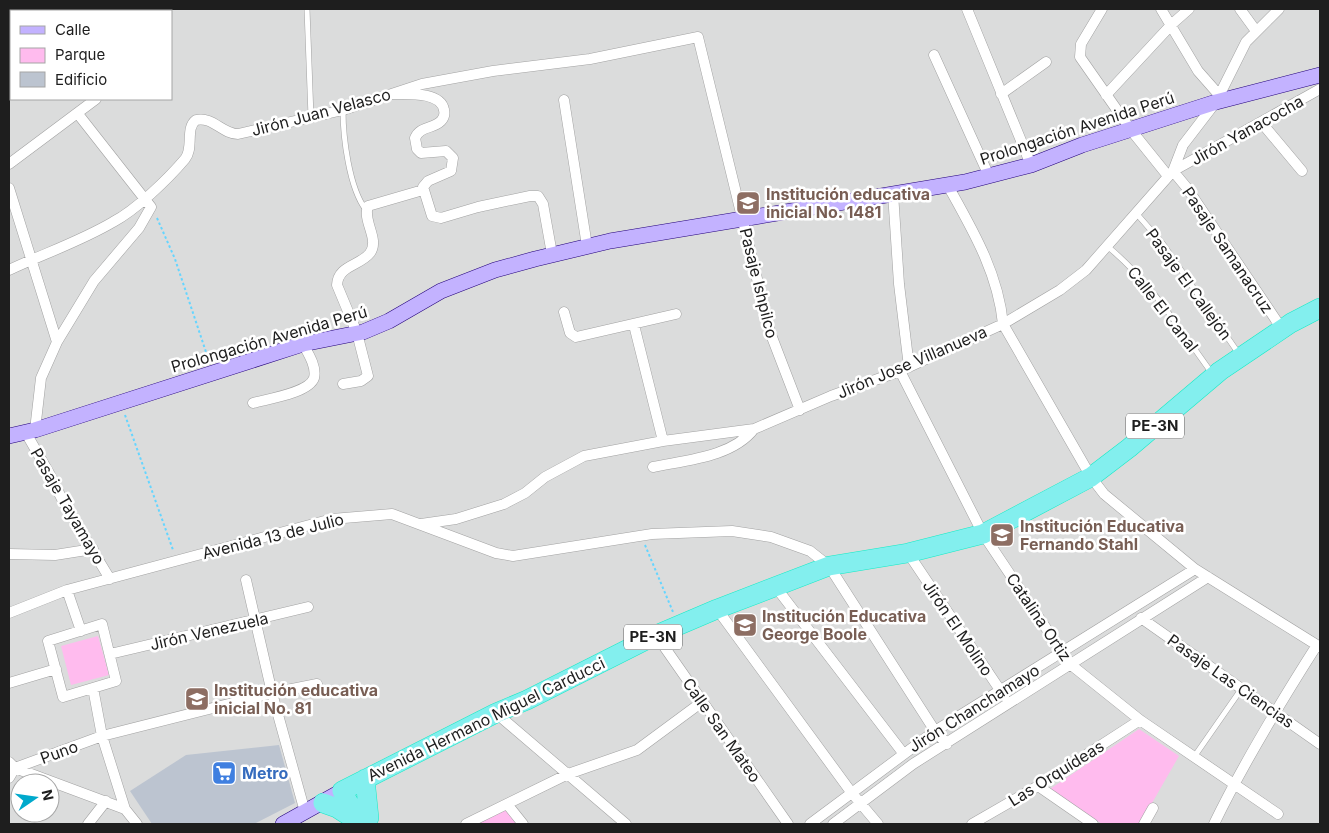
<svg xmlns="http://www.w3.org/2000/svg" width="1329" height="833" font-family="Inter,sans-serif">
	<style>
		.residential { fill: #dbdcdc; fill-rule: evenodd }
		.park { fill: #fbe }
		.building { fill: #bcc4d0 }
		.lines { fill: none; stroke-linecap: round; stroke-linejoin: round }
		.lane-casing { stroke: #a2a2a2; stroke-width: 6 }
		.street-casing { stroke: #a2a2a2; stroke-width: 11 }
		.secondary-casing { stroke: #22007a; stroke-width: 16 }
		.highway-casing { stroke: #13ebc6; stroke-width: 20 }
		.path { stroke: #65d5ff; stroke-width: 2; stroke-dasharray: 2.5 2.5; stroke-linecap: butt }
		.lane { stroke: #fff; stroke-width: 5 }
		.street { stroke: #fff; stroke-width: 10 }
		.secondary { stroke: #c3b2ff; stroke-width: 15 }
		.highway { stroke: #83efee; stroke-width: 19 }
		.labels { text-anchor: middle; stroke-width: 5; stroke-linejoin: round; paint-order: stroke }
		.shield { fill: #fff; stroke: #626262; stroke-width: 1 }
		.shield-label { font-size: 15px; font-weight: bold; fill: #1e1e1e }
		.street-label { font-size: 16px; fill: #1e1e1e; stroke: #fff }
		.education-label { font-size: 16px; font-weight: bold; fill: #785e54; stroke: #fff; text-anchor: start }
		.shop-label { font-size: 16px; font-weight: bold; fill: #366cbe; stroke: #fff; text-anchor: start }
	</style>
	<rect width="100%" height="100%" fill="#e3e5f0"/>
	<path class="residential" d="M 9,9 L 1320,9 L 1320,824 L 9,824 ZM 11,11 L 171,11 L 171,99 L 11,99 ZM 20,783 L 50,783 L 50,813 L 20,813 Z"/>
	<path class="park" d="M 98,636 L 109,675 L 71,685 L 61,646 Z
		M 1139,729 L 1179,756 L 1140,824 L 1102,824 L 1050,789 Z
		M 508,807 L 521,824 L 471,824 Z"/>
	<path class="building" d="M 279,745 L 295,803 L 254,824 L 152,824 L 130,791 L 186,755 Z"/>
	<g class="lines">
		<defs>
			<path id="lane" d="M 307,9 L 311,117
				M 343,110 C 343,137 349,188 366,210
				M 1136,213 L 1163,244 L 1239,354
				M 1107,246 C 1150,281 1179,328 1211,372
				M 1194,757 L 1242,688"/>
			<path id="street" d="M 967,9 L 1031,165
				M 1102,9 L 1081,44 L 1080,57 L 1131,130 L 1168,176
				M 1161,9 L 1198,71 L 1220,96
				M 1240,9 L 1256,31
				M 144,11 L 144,9
				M 934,55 L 989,176
				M 395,94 C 409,94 441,92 444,110 C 445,114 444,118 441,121 C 433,129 420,126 415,138 L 417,149 L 421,153 L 446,151 L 453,158 L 451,171 L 428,181 L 423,187 L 432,216 L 441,218 L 478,207 L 530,196 L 538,196 L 543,204 L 552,254
				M 1001,94 L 1046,62
				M 1106,95 L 1172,24 L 1189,9
				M 564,100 L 587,246
				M 1261,122 L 1302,171
				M 9,164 L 96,99
				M 1173,171 L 1187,188 L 1282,329
				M 1173,171 L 1320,89
				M 947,184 C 972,229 998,272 1003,324 L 1091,477 L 1104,494 L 1195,569 L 1320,647
				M 9,188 L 57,342
				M 893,193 L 899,284 L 909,367
				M 9,270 C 43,254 81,241 113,222 C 136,210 168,179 185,159 C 194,148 185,128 196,120 C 213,116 222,134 238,134 L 343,110 L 422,84 L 493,71 L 590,59 L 698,37 L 770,332 L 800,410
				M 564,312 L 570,333 L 576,337 L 676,314
				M 634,325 L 663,441
				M 900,371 L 983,534 L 1070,664 L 1140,720 L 1278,814
				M 343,384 L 361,381 L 368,376 L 357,333 L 337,285 C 338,265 360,266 370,253 C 380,239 362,221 368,206 L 423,190
				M 253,403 C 267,399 309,393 314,378 C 317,367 308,353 303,344
				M 35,430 L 41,378 L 57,342 L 94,281 L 139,228 L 151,207 L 78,114
				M 26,433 L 49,473 L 65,505 L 110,579
				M 653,467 C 687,460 732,457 754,429
				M 421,524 L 456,519 L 504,504 L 525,493 L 545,477 L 584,456 L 663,441 L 754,429 L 831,396 L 900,371 L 1003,324 L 1060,290 L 1086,270 L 1173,171 L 1183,145 L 1216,102 L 1246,42 L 1279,9
				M 908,553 L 1004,696
				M 9,554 L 55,555 L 93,549
				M 246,580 L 272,693 L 305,812
				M 775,586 L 903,753
				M 67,590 L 81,631
				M 717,609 L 851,792 L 878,824
				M 9,613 L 67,590 L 332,519 L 392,514 L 496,553 L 513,556 L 652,534 L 732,531 L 771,537 L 810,551 L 829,566 L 935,731 L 947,744
				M 1141,618 L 1320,744
				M 102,624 L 116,681 L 63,697 L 48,641 Z
				M 656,635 L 788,824
				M 110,654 L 308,607
				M 9,683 L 56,669
				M 93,688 L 102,736 L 125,809 L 137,824
				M 496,713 L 626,824
				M 9,762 L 15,768 L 125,809
				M 9,778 L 15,768 L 102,736 L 272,693 L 317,684
				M 1038,786 L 1093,824
				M 507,804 L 523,824
				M 88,824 L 106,801
				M 466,824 L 568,774 L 637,750 L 702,702
				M 810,824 L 935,731 L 1195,569
				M 833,824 L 913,764 L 1208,577
				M 972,824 L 1038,786 L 1140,720
				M 1144,824 L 1153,808
				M 1214,824 C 1244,762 1280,703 1317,645"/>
			<path id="secondary" d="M 9,436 L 35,430 L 303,344 L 363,332 L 389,321 L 441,291 L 495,270 L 535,259 L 610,241 L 965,182 L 1031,165 L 1082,145 L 1216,102 L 1320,75
				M 283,824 L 342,791"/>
			<path id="highway" d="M 365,779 L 369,818
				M 323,803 L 337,808 L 357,821
				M 361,824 L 342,791 L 496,713 L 527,700 L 656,635 L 717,609 L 829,566 L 908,553 L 983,534 L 1091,477 L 1129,448 L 1220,371 L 1291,323 L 1320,308"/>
		</defs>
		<use href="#lane" class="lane-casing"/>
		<use href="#street" class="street-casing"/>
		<use href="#secondary" class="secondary-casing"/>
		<use href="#highway" class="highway-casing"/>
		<path class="path" d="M 157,218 L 175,259 L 209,361
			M 125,415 L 173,550
			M 645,545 L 673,612"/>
		<use href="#lane" class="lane"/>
		<use href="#street" class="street"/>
		<use href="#secondary" class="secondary"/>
		<use href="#highway" class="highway"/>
	</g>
	<defs>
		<symbol id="school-square" viewBox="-11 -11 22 22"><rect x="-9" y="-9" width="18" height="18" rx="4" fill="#8d6e63" stroke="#fff"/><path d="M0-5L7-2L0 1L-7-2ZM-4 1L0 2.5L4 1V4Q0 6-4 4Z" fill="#fff"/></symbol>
		<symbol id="supermarket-square" viewBox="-11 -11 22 22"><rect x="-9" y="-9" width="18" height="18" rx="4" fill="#3f7fe0" stroke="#fff"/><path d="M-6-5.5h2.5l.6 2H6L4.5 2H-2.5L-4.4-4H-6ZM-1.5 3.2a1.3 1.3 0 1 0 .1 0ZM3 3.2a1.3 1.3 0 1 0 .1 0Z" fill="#fff"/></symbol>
	</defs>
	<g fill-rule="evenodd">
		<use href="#school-square" x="734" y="189" width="28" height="28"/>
		<use href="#school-square" x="988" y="521" width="28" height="28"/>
		<use href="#school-square" x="731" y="611" width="28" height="28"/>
		<use href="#school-square" x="183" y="685" width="28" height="28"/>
		<use href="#supermarket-square" x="210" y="759" width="28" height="28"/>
	</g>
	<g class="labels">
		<g class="shield">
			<rect x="1126" y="413.5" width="58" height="25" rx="4"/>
			<rect x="624" y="624.5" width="58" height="25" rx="4"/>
		</g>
		<g class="shield-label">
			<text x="1155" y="431">PE-3N</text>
			<text x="653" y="642">PE-3N</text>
		</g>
		<g class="street-label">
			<text transform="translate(321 112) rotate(-15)" y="6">Jirón Juan Velasco</text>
			<text transform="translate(1077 128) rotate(-18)" y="6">Prolongación Avenida Perú</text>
			<text transform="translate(1247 130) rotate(-29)" y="6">Jirón Yanacocha</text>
			<text transform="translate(1228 250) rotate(56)" y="6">Pasaje Samanacruz</text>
			<text transform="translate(759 283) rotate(76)" y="6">Pasaje Ishpilco</text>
			<text transform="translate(1189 284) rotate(54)" y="6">Pasaje El Callejón</text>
			<text transform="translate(1163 309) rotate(52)" y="6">Calle El Canal</text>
			<text transform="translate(269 339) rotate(-16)" y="6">Prolongación Avenida Perú</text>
			<text transform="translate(912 362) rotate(-23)" y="6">Jirón Jose Villanueva</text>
			<text transform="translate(68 506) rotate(60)" y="6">Pasaje Tayamayo</text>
			<text transform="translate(273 536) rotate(-14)" y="6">Avenida 13 de Julio</text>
			<text transform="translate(1039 617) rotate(56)" y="6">Catalina Ortiz</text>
			<text transform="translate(958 628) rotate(56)" y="6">Jirón El Molino</text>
			<text transform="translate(209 631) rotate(-13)" y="6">Jirón Venezuela</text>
			<text transform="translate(1231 681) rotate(35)" y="6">Pasaje Las Ciencias</text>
			<text transform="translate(974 708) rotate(-32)" y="6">Jirón Chanchamayo</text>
			<text transform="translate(486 719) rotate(-26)" y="6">Avenida Hermano Miguel Carducci</text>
			<text transform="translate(722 730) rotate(55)" y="6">Calle San Mateo</text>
			<text transform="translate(59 752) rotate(-20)" y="6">Puno</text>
			<text transform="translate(1056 773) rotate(-32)" y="6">Las Orquídeas</text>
		</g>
		<g class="education-label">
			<text x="766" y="200">Institución educativa<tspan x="766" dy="18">inicial No. 1481</tspan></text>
			<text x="1020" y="532">Institución Educativa<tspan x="1020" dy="18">Fernando Stahl</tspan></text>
			<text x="762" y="622">Institución Educativa<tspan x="762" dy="18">George Boole</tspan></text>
			<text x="214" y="696">Institución educativa<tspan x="214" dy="18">inicial No. 81</tspan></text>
		</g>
		<g class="shop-label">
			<text x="242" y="779">Metro</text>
		</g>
	</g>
	<rect width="1329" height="833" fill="none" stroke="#1e1e1e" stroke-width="20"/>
	<rect x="10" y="10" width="162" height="90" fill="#ffffff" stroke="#a5a5a5"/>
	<rect x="20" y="26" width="25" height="8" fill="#c3b2ff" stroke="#a5a5a5"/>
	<text x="55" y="35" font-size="15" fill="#1e1e1e">Calle</text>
	<rect x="20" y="48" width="25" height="15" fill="#ffbbee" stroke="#a5a5a5"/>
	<text x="55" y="60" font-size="15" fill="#1e1e1e">Parque</text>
	<rect x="20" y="72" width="25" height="15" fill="#bcc4d0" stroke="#a5a5a5"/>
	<text x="55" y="85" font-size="15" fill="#1e1e1e">Edificio</text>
	<g transform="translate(35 798) rotate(77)"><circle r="24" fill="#ffffff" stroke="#a5a5a5"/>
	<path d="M0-4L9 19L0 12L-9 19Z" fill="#00a9cc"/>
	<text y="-8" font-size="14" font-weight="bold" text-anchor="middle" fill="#1e1e1e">N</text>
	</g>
</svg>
